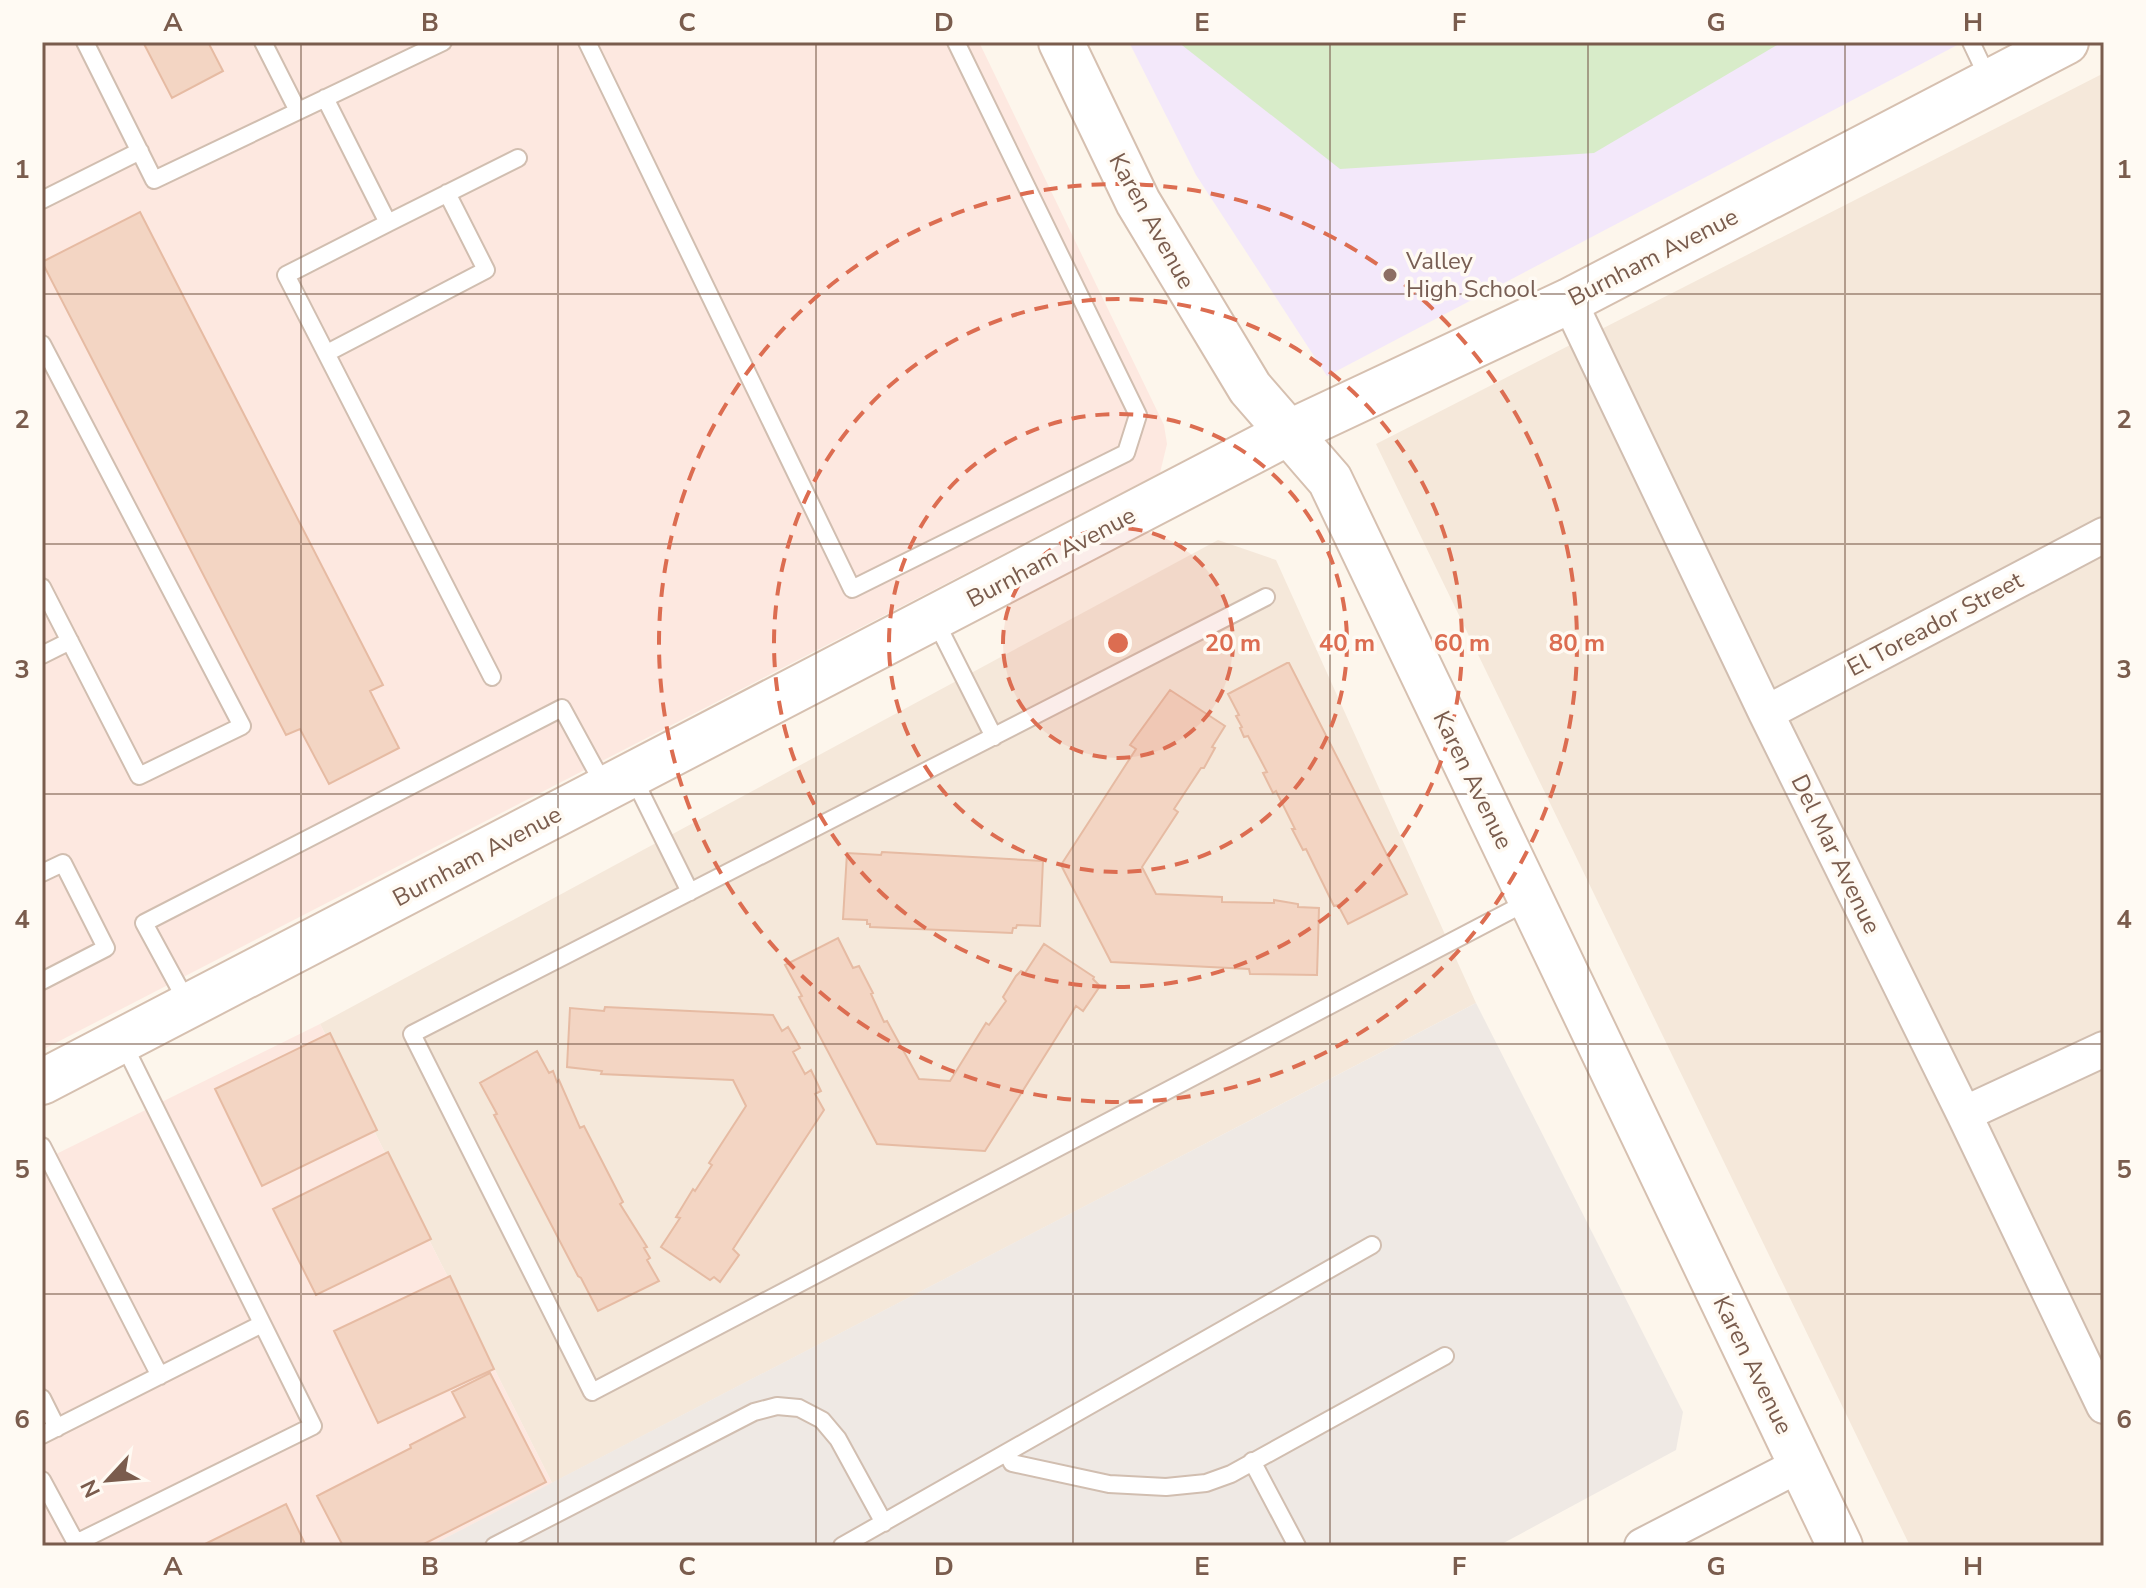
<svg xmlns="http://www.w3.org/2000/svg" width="2146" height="1588" font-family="'Nunito Sans',sans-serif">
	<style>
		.residential { fill: #f5e8da }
		.commercial { fill: #fde8e0 }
		.industrial { fill: #efe9e4 }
		.education { fill: #f3e8fa }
		.green { fill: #d8ecc9 }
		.building { fill: #f3d5c3; stroke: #e6bba3; stroke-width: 2 }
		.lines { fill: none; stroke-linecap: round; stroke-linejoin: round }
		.lane-casing { stroke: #d1beb0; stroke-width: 20 }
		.street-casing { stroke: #d1beb0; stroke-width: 38 }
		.secondary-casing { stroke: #d6c0b0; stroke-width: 48 }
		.lane { stroke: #fff; stroke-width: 16 }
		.street { stroke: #fff; stroke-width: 34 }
		.secondary { stroke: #fff; stroke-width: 44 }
		.grid { fill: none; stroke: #7a5c4d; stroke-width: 2; stroke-opacity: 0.55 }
		.ring { fill: none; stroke: #dc6d51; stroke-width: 4; stroke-dasharray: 14 10 }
		.education-dot { fill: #8d6e63; stroke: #fffaf3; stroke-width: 3 }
		.labels { text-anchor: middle; stroke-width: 7; stroke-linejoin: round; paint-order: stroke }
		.street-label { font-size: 24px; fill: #7a5c4d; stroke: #fffaf3 }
		.education-label { font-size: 24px; fill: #785e54; stroke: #fffaf3; text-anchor: start }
		.centre { fill: #dc6d51; stroke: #fffaf3; stroke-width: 4 }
		.ring-label { font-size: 24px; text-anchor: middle; font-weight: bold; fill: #dc6d51; stroke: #fffaf3; stroke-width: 7; stroke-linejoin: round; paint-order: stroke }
		.neatline { fill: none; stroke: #7a5c4d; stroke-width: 3 }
		.grid-label { font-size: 26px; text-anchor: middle; font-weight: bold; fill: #7a5c4d }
	</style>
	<rect width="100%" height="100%" fill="#fdf6ec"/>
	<path class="residential" d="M 2104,73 L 2104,1546 L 1910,1546 L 1376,444 Z
		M 1218,540 L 1276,560 L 1476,1003 L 552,1483 L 320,1024 Z"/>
	<path class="commercial" d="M 42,42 L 979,42 L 1164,425 L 1167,444 L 1160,473 L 42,1050 Z
		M 320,1024 L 552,1483 L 430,1546 L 42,1546 L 42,1161 Z"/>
	<path class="industrial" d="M 1476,1003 L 1683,1412 L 1676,1450 L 1498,1546 L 430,1546 Z"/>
	<path class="education" d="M 1129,42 L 1963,42 L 1327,376 L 1196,175 Z"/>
	<path class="green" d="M 1178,42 L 1782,42 L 1594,153 L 1340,169 Z"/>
	<path class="building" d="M 143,42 L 208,42 L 223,71 L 172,98 Z
		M 140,212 L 383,685 L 370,691 L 399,748 L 329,784 L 300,729 L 286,735 L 42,262 Z
		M 1287,663 L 1289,663 L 1407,894 L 1348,924 L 1338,905 L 1334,906 L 1306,849 L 1303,850 L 1292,829 L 1295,829 L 1276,791 L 1273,793 L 1263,773 L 1267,772 L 1248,736 L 1244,737 L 1240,728 L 1242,727 L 1236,716 L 1239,715 L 1228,694 Z
		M 1170,690 L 1225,726 L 1212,747 L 1215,748 L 1204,768 L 1201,768 L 1174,809 L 1178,812 L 1142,867 L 1156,894 L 1222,897 L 1222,902 L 1274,903 L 1274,900 L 1298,904 L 1298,907 L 1319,908 L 1317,975 L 1250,974 L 1249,969 L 1111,962 L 1061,865 L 1136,749 L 1130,745 Z
		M 882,852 L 1043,861 L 1040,926 L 1017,925 L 1016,928 L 1013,928 L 1012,933 L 870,927 L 870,924 L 867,924 L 867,920 L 843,919 L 847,853 L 881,855 Z
		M 838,938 L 853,968 L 859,966 L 873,993 L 871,994 L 884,1022 L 887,1021 L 919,1079 L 950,1081 L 986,1023 L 989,1025 L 1006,1001 L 1003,997 L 1016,976 L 1021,971 L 1025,973 L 1044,944 L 1094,977 L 1093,979 L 1100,986 L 1083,1011 L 1076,1006 L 985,1151 L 877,1144 L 799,997 L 802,996 L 785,965 Z
		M 605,1007 L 773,1015 L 782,1031 L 788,1027 L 800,1048 L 793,1052 L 805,1074 L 811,1070 L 821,1091 L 815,1094 L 824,1110 L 733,1249 L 739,1255 L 720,1282 L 714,1277 L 710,1280 L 661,1247 L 680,1218 L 676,1217 L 693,1189 L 695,1191 L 712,1165 L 709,1163 L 746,1106 L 733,1080 L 601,1074 L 602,1071 L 567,1067 L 570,1008 L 604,1011 Z
		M 330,1033 L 377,1130 L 262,1186 L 215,1089 Z
		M 537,1051 L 549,1073 L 553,1071 L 557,1082 L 559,1080 L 580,1128 L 584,1126 L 623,1202 L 620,1204 L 647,1247 L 644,1248 L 650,1258 L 647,1260 L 659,1281 L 598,1311 L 581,1278 L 578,1276 L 494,1115 L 497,1114 L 480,1083 Z
		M 388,1152 L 431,1239 L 316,1295 L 273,1209 Z
		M 450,1276 L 494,1369 L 378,1423 L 334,1331 Z
		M 490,1373 L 546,1482 L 420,1546 L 343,1546 L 317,1496 L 411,1448 L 410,1445 L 465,1417 L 452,1392 Z
		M 286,1504 L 306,1546 L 201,1546 Z"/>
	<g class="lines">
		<defs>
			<path id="lane" d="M 85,42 L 154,180 L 443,42
				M 263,42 L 298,111
				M 587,42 L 852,589 L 1126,453 L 1138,415 L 956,42
				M 1971,42 L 1989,80
				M 325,98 L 388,223 L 286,275 L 492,677
				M 42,200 L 140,151
				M 388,223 L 518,158
				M 42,344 L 242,726 L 139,776 L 42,587
				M 327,353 L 486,270 L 447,193
				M 1266,597 L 412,1034 L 592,1392 L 1529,901
				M 935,620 L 994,737
				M 42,655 L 70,641
				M 632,775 L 690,892
				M 42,873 L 63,863 L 106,948 L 42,981
				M 188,1004 L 144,923 L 562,708 L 605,787
				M 42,1146 L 160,1376
				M 42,1398 L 57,1428
				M 42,1435 L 262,1324
				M 1007,1453 L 1012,1463 L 1109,1484 L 1166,1487 L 1206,1483 L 1231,1474 L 1445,1356
				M 1252,1461 L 1297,1546
				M 42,1480 L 76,1543 L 313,1426 L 122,1041
				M 494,1546 L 754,1412 L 777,1406 L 799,1408 L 822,1420 L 838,1439 L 884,1523
				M 842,1546 L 1372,1245"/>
			<path id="street" d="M 1569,301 L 1766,713 L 1964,1114 L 2104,1406
				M 1766,713 L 2104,535
				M 1964,1114 L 2104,1049
				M 1642,1546 L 1801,1464"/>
			<path id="secondary" d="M 1061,42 L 1138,202 L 1250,388 L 1330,480 L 1840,1546
				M 42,1082 L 1288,433 L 1569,301 L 2066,42"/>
		</defs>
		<use href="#lane" class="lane-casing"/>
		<use href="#street" class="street-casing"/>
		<use href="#secondary" class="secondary-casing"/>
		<use href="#lane" class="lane"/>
		<use href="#street" class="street"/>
		<use href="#secondary" class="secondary"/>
	</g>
	<path class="grid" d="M 301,42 L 301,1546M 558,42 L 558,1546M 816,42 L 816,1546M 1073,42 L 1073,1546M 1330,42 L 1330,1546M 1588,42 L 1588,1546M 1845,42 L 1845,1546M 42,294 L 2104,294M 42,544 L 2104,544M 42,794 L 2104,794M 42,1044 L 2104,1044M 42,1294 L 2104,1294"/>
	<circle cx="1118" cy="643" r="115" fill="#dc6d51" fill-opacity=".12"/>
	<g class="ring">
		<circle cx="1118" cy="643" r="115"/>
		<circle cx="1118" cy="643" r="229"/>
		<circle cx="1118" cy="643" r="344"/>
		<circle cx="1118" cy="643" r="459"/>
	</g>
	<circle class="education-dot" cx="1390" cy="275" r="8"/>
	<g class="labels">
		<g class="street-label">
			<text transform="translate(1152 221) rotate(61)" y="8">Karen Avenue</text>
			<text transform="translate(1653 257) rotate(-27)" y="8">Burnham Avenue</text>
			<text transform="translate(1051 557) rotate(-28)" y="8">Burnham Avenue</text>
			<text transform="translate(1935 624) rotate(-28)" y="8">El Toreador Street</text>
			<text transform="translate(1473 780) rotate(64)" y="8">Karen Avenue</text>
			<text transform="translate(1836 854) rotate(64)" y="8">Del Mar Avenue</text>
			<text transform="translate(477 856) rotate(-28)" y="8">Burnham Avenue</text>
			<text transform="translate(1753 1365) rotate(64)" y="8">Karen Avenue</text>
		</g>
		<g class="education-label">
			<text x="1406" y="269">Valley<tspan x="1406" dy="28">High School</tspan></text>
		</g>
	</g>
	<circle cx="1118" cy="643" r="12" class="centre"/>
	<g class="ring-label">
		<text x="1233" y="651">20 m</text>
		<text x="1347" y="651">40 m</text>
		<text x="1462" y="651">60 m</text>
		<text x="1577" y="651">80 m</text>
	</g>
	<rect width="2146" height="1588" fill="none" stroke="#fffaf3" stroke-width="88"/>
	<g transform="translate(108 1480) rotate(244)" stroke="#fffaf3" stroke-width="6" paint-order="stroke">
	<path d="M0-6L14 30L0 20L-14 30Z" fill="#7a5c4d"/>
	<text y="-12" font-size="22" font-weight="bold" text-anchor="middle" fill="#7a5c4d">N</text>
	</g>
	<rect x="44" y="44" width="2058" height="1500" class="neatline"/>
	<g class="grid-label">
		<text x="173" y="31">A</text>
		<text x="430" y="31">B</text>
		<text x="687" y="31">C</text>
		<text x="944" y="31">D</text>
		<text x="1202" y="31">E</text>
		<text x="1459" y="31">F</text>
		<text x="1716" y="31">G</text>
		<text x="1973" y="31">H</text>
		<text x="22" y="178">1</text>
		<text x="2124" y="178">1</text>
		<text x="22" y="428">2</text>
		<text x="2124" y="428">2</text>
		<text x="22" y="678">3</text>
		<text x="2124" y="678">3</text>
		<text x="22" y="928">4</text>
		<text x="2124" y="928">4</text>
		<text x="22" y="1178">5</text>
		<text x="2124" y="1178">5</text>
		<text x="22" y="1428">6</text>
		<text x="2124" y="1428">6</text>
		<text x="173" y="1575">A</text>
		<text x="430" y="1575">B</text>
		<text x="687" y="1575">C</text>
		<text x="944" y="1575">D</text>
		<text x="1202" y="1575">E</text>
		<text x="1459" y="1575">F</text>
		<text x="1716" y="1575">G</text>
		<text x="1973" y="1575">H</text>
	</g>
</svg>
